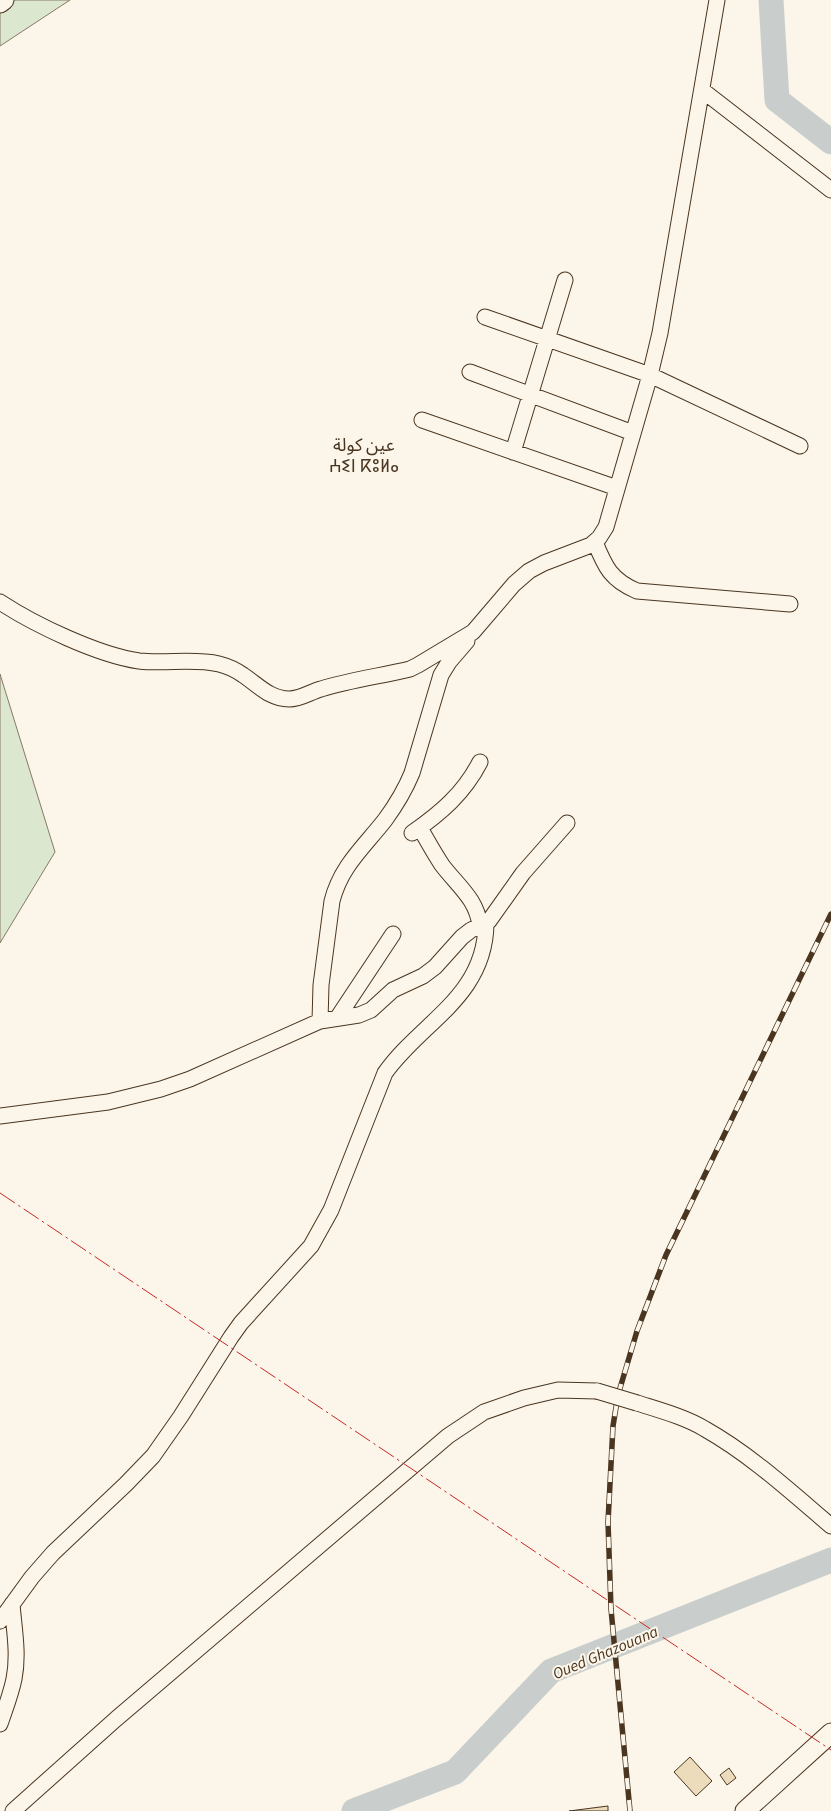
<svg xmlns="http://www.w3.org/2000/svg" width="831" height="1811" font-family="'Source Sans 3','Noto Sans Arabic','Noto Sans Tifinagh',sans-serif">
	<style>
		.green { fill: #dce7d0; stroke: #887966 }
		.lines { fill: none; stroke-linecap: round; stroke-linejoin: round }
		.river { stroke: #c9cecd; stroke-width: 25 }
		.building { fill: #ecdcbc; stroke: #4a3520 }
		.minor-casing { stroke: #4a3520; stroke-width: 17 }
		.major-casing { stroke: #4a3520; stroke-width: 21 }
		.minor { stroke: #fbf6e9; stroke-width: 15 }
		.major { stroke: #fbf6e9; stroke-width: 19 }
		.rail-casing { stroke: #4a3520; stroke-width: 5.5 }
		.rail { stroke: #fbf6e9; stroke-width: 4; stroke-dasharray: 11; stroke-linecap: butt }
		.minor-bridge-casing { stroke: #4a3520; stroke-width: 17; stroke-linecap: butt }
		.minor-bridge { stroke: #fbf6e9; stroke-width: 15 }
		.power { stroke: #c62828; stroke-width: 1; stroke-dasharray: 18 4 2.5 4; stroke-linecap: butt }
		.labels { text-anchor: middle; stroke-width: 4; stroke-linejoin: round; paint-order: stroke }
		.water-label { font-size: 16px; font-style: italic; fill: #4a3520; stroke: #fbf6e9 }
		.quarter-label { font-size: 18px; fill: #4a3520; stroke: #fbf6e9 }
	</style>
	<rect width="100%" height="100%" fill="#fbf6e9"/>
	<path class="green" d="M 0,0 L 70,0 L 0,46 Z
		M 0,674 L 55,852 L 0,943 Z"/>
	<g class="lines">
		<path class="river" d="M 771,0 L 777,100 L 831,142
			M 354,1811 L 455,1772 L 551,1671 L 831,1560"/>
	</g>
	<path class="building" d="M 690,1757 L 712,1781 L 696,1796 L 674,1772 Z
		M 729,1768 L 736,1778 L 727,1785 L 720,1775 Z
		M 608,1806 L 608,1811 L 569,1811 Z"/>
	<g class="lines">
		<defs>
			<path id="minor" d="M 702,90 L 831,190
				M 485,317 L 650,375 L 800,446
				M 470,372 L 633,433
				M 422,420 L 617,488
				M 513,452 L 565,280
				M 595,542 C 605,567 611,580 637,591 L 790,604
				M 0,602 C 35,625 98,655 139,661 C 166,664 193,658 219,664 C 227,666 236,670 243,675 C 258,685 270,699 289,699 C 301,699 310,692 321,689 C 350,680 381,676 410,669 L 418,665 L 473,632 L 514,584 L 529,571 L 544,563 L 591,545 L 599,538 L 606,527 L 650,375 L 660,333 L 717,0
				M 420,828 C 427,840 434,853 442,865 C 457,885 477,899 480,926
				M 412,833 C 441,813 464,793 480,762
				M 338,1017 L 393,934
				M 320,1021 L 321,985 L 332,901 C 341,866 363,848 385,820 C 396,805 405,790 412,773 L 441,675 L 449,662 L 467,641
				M 0,1116 L 108,1102 L 161,1089 L 190,1079 L 320,1021 L 359,1015 L 371,1010 L 393,990 L 423,976 L 435,967 L 462,937 L 471,930 L 489,921 L 523,873 L 567,823
				M 637,1403 C 659,1410 685,1417 705,1429 C 751,1455 791,1492 831,1526
				M 0,1621 L 32,1577 L 53,1553 L 126,1484 L 153,1456 L 181,1416 L 231,1337 L 241,1323 L 311,1246 L 331,1210 L 385,1073 C 421,1022 485,997 486,924
				M 0,1724 C 5,1709 11,1694 14,1679 C 19,1654 14,1629 12,1604
				M 13,1811 L 116,1719 L 448,1436 L 484,1412 L 524,1398 L 558,1390 L 597,1391"/>
			<path id="major" d="M 0,3 L 4,0
				M 745,1811 L 831,1733"/>
		</defs>
		<use href="#minor" class="minor-casing"/>
		<use href="#major" class="major-casing"/>
		<use href="#minor" class="minor"/>
		<use href="#major" class="major"/>
		<defs>
			<path id="rail" d="M 630,1811 L 611,1609 L 608,1522 L 613,1426 L 618,1395 L 637,1331 L 666,1255 L 831,914"/>
		</defs>
		<use href="#rail" class="rail-casing"/>
		<use href="#rail" class="rail"/>
		<defs>
			<path id="minor-bridge" d="M 597,1391 L 637,1403"/>
		</defs>
		<use href="#minor-bridge" class="minor-bridge-casing"/>
		<use href="#minor-bridge" class="minor-bridge"/>
		<path class="power" d="M 0,1193 L 831,1750"/>
	</g>
	<g class="labels">
		<g class="water-label">
			<text transform="translate(605 1652) rotate(-23)" y="6">Oued Ghazouana</text>
		</g>
		<g class="quarter-label">
			<text x="364" y="451">عين كولة<tspan x="364" dy="21">ⵄⵉⵏ ⴽⵓⵍⴰ</tspan></text>
		</g>
	</g>
</svg>
